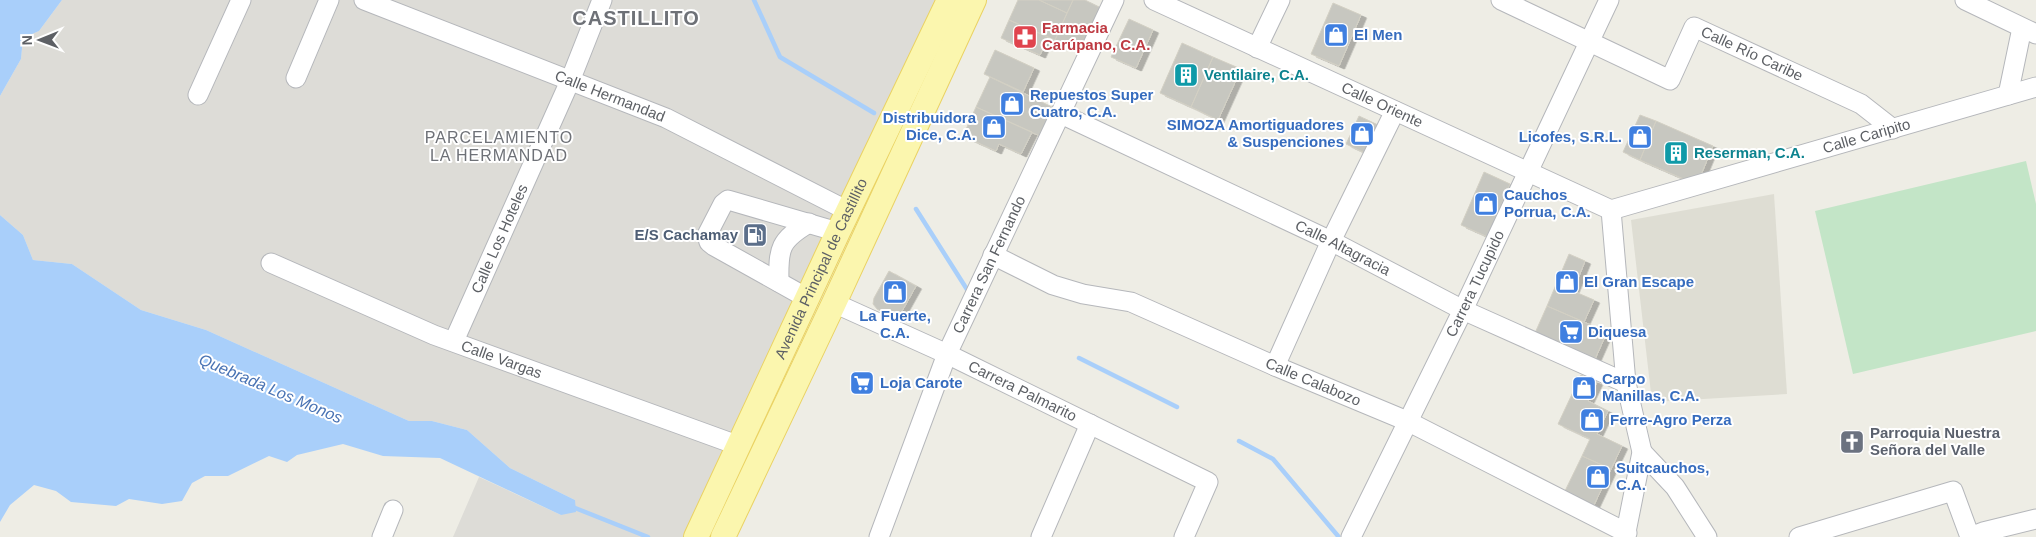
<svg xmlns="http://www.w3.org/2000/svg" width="2036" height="537" font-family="Arial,sans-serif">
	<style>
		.industrial { fill: #dddcd7 }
		.education { fill: #deddd3 }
		.green { fill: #c3e5c7 }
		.water { fill: #a9cffa }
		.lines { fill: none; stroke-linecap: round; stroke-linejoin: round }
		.stream { stroke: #a9cffa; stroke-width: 4.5 }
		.building { fill: #c7c7c0; stroke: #d3d0c4; filter: url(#shadow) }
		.minor-casing { stroke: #b5b7bb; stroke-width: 21 }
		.major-casing { stroke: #ead263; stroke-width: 26 }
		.minor { stroke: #fff; stroke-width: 19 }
		.major { stroke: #fbf6ae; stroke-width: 24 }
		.labels { text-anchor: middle; stroke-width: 4; stroke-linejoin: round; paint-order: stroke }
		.health-label { font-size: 15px; font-weight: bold; fill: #be3a42; stroke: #fff; text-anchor: start }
		.shop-label { font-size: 15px; font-weight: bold; fill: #366cbe; stroke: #fff; text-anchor: start }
		.street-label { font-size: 15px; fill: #5d6065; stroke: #fff }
		.culture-label { font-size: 15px; font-weight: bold; fill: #0d838f; stroke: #fff; text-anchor: start }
		.service-label { font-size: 15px; font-weight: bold; fill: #4e5e75; stroke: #fff; text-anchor: end }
		.worship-label { font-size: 15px; font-weight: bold; fill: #5b616d; stroke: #fff; text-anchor: start }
		.neighbourhood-label { font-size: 16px; letter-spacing: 1px; fill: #6e7177; stroke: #fff }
		.water-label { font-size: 16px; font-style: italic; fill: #4973b4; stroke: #fff }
		.district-label { font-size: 20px; font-weight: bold; letter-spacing: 1px; fill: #6e7177; stroke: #fff }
	</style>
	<defs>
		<filter id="shadow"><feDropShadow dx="5.5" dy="3" stdDeviation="0" flood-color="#0004"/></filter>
	</defs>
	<rect width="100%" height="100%" fill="#eeede5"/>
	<path class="industrial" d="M 62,0 L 952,0 L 697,537 L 453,537 L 479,477 L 561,515 L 575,500 L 510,468 L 467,430 L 432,421 L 409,421 L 206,330 L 141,310 L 72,264 L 33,260 L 23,235 L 0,215 L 0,96 L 21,59 L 23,38 L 39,31 Z"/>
	<path class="education" d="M 1774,194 L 1787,394 L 1652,402 L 1631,220 Z"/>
	<path class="green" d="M 2026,161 L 2036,204 L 2036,331 L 1853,374 L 1815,211 Z"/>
	<path class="water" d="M 0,0 L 62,0 L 39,31 L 23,38 L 21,59 L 0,96 Z
		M 0,215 L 23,235 L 33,260 L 72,264 L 141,310 L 206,330 L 409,421 L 432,421 L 467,430 L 510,468 L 575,500 L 576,512 L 561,515 L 440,458 L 383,456 L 343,444 L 297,455 L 287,462 L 269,456 L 228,476 L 205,476 L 192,483 L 182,501 L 162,504 L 129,499 L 116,506 L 71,502 L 56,491 L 34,485 L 10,505 L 0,522 Z"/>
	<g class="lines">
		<path class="stream" d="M 754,0 L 780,57 L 874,113
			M 916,209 L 968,291
			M 1079,358 L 1177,407
			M 1239,441 L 1273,459 L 1338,536
			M 570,506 L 648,537"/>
	</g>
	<path class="building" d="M 1018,0 L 1039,0 L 1067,13 L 1055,40 L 1009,20 Z
		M 1039,0 L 1073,0 L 1067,13 Z
		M 1073,0 L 1085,0 L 1103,9 L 1083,53 L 1055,40 Z
		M 1333,3 L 1361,15 L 1339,66 L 1311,54 Z
		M 1129,19 L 1153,30 L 1136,68 L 1111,57 Z
		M 1009,20 L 1048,37 L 1040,55 L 1001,38 Z
		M 1182,43 L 1213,57 L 1191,107 L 1160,93 Z
		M 995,50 L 1034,68 L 1023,92 L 984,74 Z
		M 1213,57 L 1241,69 L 1218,120 L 1191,107 Z
		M 990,77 L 1056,109 L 1042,137 L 976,107 Z
		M 976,107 L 1032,132 L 1021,154 L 999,144 L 996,151 L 963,136 Z
		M 1640,115 L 1656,121 L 1640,160 L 1623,152 Z
		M 1359,116 L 1378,125 L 1365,153 L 1346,144 Z
		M 1656,121 L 1713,146 L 1700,177 L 1686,180 L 1640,160 Z
		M 1484,172 L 1510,184 L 1488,237 L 1461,225 Z
		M 1569,254 L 1585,261 L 1573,291 L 1594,300 L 1584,322 L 1547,306 Z
		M 889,271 L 916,286 L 897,320 L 877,309 L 873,304 L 874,298 Z
		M 1547,306 L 1607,332 L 1595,359 L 1535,333 Z
		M 1581,375 L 1597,382 L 1588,401 L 1608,411 L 1597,434 L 1622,446 L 1611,469 L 1582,456 L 1590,439 L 1558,424 Z
		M 1582,456 L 1611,469 L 1593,507 L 1564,493 Z"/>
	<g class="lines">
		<defs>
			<g id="minor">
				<path id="s1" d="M 364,0 L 666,118 L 848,211"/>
				<path id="s2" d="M 1154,0 L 1611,210"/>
				<path id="s3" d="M 1501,0 L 1670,80 L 1694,27 L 1861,104 L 1893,129"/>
				<path d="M 1965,0 L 2036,34"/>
				<path d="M 1257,48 L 1280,0"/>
				<path d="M 296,78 L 329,0"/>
				<path d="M 198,95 L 241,0"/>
				<path d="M 2008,95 L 2022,28"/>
				<path id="s4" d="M 1061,114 L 1331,241 L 1463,310 L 1626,383"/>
				<path id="s5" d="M 1611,210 L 2036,87"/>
				<path d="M 1611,210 L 1626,383 L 1642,452 L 1625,537"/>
				<path id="s6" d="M 993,255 L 1053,285 L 1083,294 L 1131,302 L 1275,366 L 1407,421 L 1627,533"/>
				<path id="s7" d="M 271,263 L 434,335 L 737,445"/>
				<path d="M 779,282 C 778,248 780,240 809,223"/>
				<path d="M 807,298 L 714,246 L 709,242 L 707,235 L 723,204 L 728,200 L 838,232"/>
				<path id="s8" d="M 834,303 L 947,354 L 1208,482 L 1184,537"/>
				<path id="s9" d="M 454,341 L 570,81 L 602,0"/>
				<path d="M 1275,366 L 1331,241 L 1395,111"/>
				<path d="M 1642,452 L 1675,487 L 1707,537"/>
				<path d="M 382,537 L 393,510"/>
				<path id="s10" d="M 879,537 L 947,354 L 1114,0"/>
				<path d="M 1041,537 L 1090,424"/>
				<path id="s11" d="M 1351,537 L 1463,310 L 1609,0"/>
				<path d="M 1799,537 L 1953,491 L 1970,537 L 1983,532 L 2036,519"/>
			</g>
			<g id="major">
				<path id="s12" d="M 696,537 L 838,232 L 949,0"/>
				<path d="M 723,537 L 834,303 L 974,0"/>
			</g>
		</defs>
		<use href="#minor" class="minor-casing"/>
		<use href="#major" class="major-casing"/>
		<use href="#minor" class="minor"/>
		<use href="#major" class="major"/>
	</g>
	<defs>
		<symbol id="shop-square" viewBox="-11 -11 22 22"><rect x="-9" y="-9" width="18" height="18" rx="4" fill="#3f7fe0" stroke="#fff"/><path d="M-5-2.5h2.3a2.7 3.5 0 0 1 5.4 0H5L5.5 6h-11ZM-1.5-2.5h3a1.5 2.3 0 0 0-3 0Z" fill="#fff"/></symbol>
		<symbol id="pharmacy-square" viewBox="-11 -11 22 22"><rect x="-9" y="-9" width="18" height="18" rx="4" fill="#e0444e" stroke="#fff"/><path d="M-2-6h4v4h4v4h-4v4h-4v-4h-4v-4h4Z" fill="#fff"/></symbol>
		<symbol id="building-square" viewBox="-11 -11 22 22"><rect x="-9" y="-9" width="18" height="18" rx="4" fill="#0f9aa8" stroke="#fff"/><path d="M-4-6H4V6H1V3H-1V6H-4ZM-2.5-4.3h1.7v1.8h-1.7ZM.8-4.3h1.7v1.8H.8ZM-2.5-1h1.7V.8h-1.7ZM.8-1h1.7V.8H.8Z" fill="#fff"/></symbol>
		<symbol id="fuel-square" viewBox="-11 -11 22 22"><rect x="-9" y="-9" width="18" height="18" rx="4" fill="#5c6f8a" stroke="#fff"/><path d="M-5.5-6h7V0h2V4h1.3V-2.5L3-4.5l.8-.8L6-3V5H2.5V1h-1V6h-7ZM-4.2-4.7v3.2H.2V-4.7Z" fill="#fff"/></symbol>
		<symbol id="supermarket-square" viewBox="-11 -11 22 22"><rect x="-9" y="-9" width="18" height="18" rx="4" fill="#3f7fe0" stroke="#fff"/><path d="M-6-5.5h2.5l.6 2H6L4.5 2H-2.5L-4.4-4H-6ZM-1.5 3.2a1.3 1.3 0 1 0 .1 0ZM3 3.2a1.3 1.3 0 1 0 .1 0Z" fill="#fff"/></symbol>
		<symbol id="church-square" viewBox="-11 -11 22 22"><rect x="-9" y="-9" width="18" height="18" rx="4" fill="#6b7280" stroke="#fff"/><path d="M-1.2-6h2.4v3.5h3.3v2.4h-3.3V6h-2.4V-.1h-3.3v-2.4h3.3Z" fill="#fff"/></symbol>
	</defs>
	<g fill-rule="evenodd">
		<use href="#shop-square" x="1322" y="21" width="28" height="28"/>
		<use href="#pharmacy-square" x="1011" y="23" width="28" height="28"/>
		<use href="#building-square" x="1172" y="61" width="28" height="28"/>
		<use href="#shop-square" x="998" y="90" width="28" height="28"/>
		<use href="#shop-square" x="980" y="113" width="28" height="28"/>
		<use href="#shop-square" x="1348" y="120" width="28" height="28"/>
		<use href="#shop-square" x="1626" y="123" width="28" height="28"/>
		<use href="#building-square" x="1662" y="139" width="28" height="28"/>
		<use href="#shop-square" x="1472" y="190" width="28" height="28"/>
		<use href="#fuel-square" x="741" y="221" width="28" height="28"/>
		<use href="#shop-square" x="1553" y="268" width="28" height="28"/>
		<use href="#shop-square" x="881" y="278" width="28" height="28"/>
		<use href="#supermarket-square" x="1557" y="318" width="28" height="28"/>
		<use href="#supermarket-square" x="848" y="369" width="28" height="28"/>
		<use href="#shop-square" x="1570" y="374" width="28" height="28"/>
		<use href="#shop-square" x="1578" y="406" width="28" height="28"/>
		<use href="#church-square" x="1838" y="428" width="28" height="28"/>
		<use href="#shop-square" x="1584" y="463" width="28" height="28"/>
	</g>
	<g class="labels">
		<g class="health-label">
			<text x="1042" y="33">Farmacia<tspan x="1042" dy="17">Carúpano, C.A.</tspan></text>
		</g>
		<g class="shop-label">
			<text x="1354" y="40">El Men</text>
			<text x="1030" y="100">Repuestos Super<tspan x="1030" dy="17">Cuatro, C.A.</tspan></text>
			<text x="976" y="123" text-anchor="end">Distribuidora<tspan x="976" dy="17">Dice, C.A.</tspan></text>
			<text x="1344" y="130" text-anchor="end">SIMOZA Amortiguadores<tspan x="1344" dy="17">&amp; Suspenciones</tspan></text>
			<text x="1622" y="142" text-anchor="end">Licofes, S.R.L.</text>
			<text x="1504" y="200">Cauchos<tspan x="1504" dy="17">Porrua, C.A.</tspan></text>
			<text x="1584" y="287">El Gran Escape</text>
			<text x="895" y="321" text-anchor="middle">La Fuerte,<tspan x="895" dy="17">C.A.</tspan></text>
			<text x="1588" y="337">Diquesa</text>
			<text x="1602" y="384">Carpo<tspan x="1602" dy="17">Manillas, C.A.</tspan></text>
			<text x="880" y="388">Loja Carote</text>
			<text x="1610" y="425">Ferre-Agro Perza</text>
			<text x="1616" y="473">Suitcauchos,<tspan x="1616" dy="17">C.A.</tspan></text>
		</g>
		<g class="street-label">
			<text dy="5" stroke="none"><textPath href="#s3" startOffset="309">Calle Río Caribe</textPath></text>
			<text dy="5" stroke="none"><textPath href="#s1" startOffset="264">Calle Hermandad</textPath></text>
			<text dy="5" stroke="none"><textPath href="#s2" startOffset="251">Calle Oriente</textPath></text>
			<text dy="5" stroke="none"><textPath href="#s5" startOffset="266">Calle Caripito</textPath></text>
			<text dy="5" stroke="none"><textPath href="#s9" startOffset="112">Calle Los Hoteles</textPath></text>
			<text dy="5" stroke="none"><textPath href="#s4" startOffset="312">Calle Altagracia</textPath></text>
			<text dy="5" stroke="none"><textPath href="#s10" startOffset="294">Carrera San Fernando</textPath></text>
			<text dy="5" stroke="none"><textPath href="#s12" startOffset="296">Avenida Principal de Castillito</textPath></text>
			<text dy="5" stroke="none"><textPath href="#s11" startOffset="282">Carrera Tucupido</textPath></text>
			<text dy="5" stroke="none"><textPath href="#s7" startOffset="250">Calle Vargas</textPath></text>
			<text dy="5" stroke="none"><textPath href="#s6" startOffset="346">Calle Calabozo</textPath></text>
			<text dy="5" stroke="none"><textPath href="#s8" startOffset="208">Carrera Palmarito</textPath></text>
		</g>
		<g class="culture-label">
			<text x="1204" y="80">Ventilaire, C.A.</text>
			<text x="1694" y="158">Reserman, C.A.</text>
		</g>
		<g class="service-label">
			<text x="738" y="240">E/S Cachamay</text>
		</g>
		<g class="worship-label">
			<text x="1870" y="438">Parroquia Nuestra<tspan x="1870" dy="17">Señora del Valle</tspan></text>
		</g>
		<g class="neighbourhood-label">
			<text x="499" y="143">PARCELAMIENTO<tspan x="499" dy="18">LA HERMANDAD</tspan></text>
		</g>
		<g class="water-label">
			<text transform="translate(271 388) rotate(23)" y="6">Quebrada Los Monos</text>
		</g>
		<g class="district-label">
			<text x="636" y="25">CASTILLITO</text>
		</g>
	</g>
	<g transform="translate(40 40) rotate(269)" stroke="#ffffff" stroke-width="4" paint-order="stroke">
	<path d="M0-4L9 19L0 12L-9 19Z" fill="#5d6065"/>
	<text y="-8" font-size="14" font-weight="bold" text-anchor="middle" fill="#5d6065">N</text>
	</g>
</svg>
